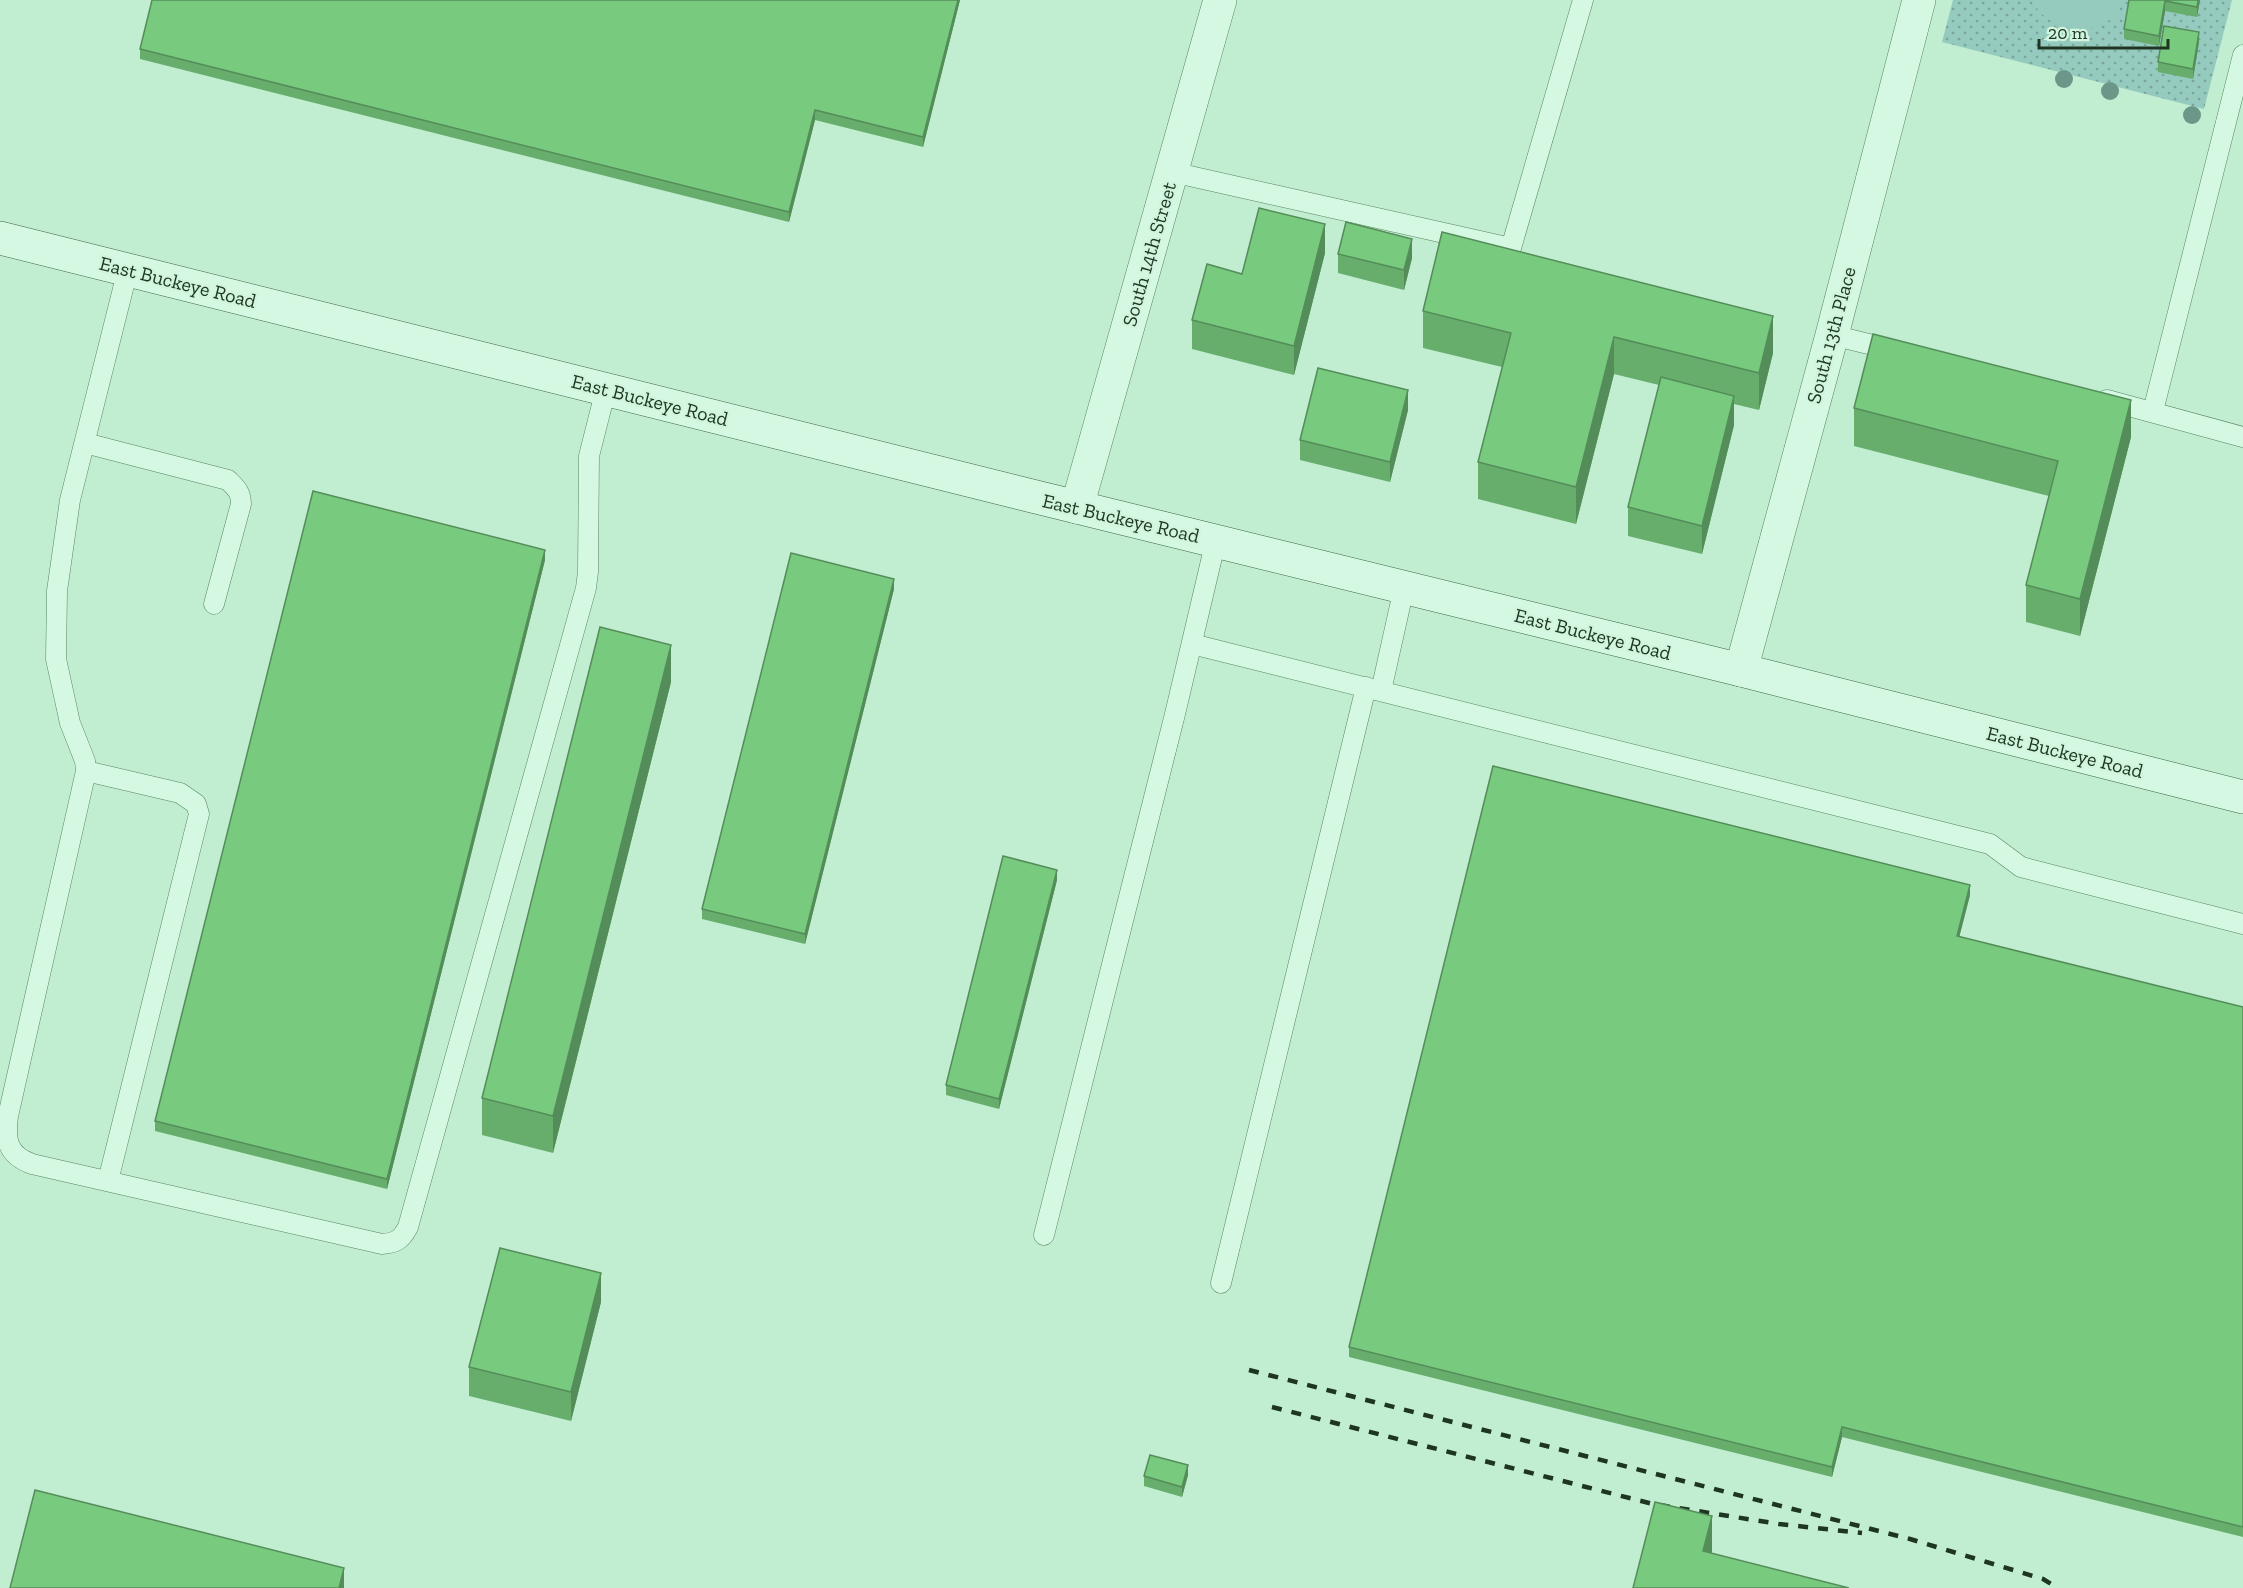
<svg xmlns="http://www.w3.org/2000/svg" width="2243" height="1588" font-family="'Zilla Slab',serif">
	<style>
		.grass { fill: url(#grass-dots) }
		.garden { fill: #95cabf }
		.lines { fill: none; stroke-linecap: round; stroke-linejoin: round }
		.lane-casing { stroke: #598562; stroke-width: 21 }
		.street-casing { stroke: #598562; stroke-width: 34 }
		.secondary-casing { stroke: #3c6744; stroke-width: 34 }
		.lane { stroke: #d4f8e1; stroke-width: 20 }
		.street { stroke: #d4f8e1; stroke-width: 33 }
		.secondary { stroke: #d4f8e1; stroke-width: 33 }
		.rail { stroke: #1d3521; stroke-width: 4.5; stroke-dasharray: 10 10; stroke-linecap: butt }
		.tree { fill: #6b9789 }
		.wall { fill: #67ae6d }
		.shaded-wall { fill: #548d59 }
		.building { fill: #78ca7f; stroke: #548d59; stroke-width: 1.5 }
		.labels { text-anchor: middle; stroke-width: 4.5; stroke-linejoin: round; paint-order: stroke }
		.street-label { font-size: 20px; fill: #1d3521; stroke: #d0f4de }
	</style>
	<defs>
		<pattern id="grass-dots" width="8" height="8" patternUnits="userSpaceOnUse" patternTransform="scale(1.5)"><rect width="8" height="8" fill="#95cabf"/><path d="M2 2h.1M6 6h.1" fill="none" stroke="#79a59b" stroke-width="1.8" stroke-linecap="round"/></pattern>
	</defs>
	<rect width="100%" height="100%" fill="#c1edd1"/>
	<path class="grass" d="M 1953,0 L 2232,0 L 2204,109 L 1942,42 Z"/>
	<path class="garden" d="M 2031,0 L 2122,0 L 2117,17 C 2108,20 2100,26 2091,28 C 2068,33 2042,21 2031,0 Z"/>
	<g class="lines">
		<defs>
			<path id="lane" d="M 1172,172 L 1511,248 L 1583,0
				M 128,269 L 70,500 L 57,591 L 56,659 L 70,723 L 85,761 L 86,771 L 8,1116 C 5,1140 7,1155 32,1164 L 382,1244 C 396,1243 401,1240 408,1227 L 586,588 L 588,572 L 589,456 L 606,389
				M 1832,335 L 1897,351
				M 2107,400 L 2243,437
				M 2153,411 L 2243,55
				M 85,443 L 228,480 C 236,488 241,492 241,504 L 214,604
				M 1192,644 L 1990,844 L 2021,867 L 2243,924
				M 1381,691 L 1404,588
				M 86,771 L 180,793 L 196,804 L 199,814 L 108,1181
				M 1044,1235 L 1175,714 L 1216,540
				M 1221,1283 L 1366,687"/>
			<path id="street" d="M 1077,507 L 1220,0
				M 1741,670 L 1832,335 L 1919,0"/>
			<path id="secondary" d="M 0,238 L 1032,496 L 1741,670 L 2243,797"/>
		</defs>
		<use href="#lane" class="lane-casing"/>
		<use href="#street" class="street-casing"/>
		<use href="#secondary" class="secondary-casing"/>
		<use href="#lane" class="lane"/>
		<use href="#street" class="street"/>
		<use href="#secondary" class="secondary"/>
		<path class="rail" d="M 1249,1370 L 1910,1539 L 2043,1579 L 2058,1588
			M 1272,1407 L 1653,1504 L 1779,1524 L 1862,1533"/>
	</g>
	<g class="tree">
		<circle cx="2064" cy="79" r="9"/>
		<circle cx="2110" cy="91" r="9"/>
		<circle cx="2192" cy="115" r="9"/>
	</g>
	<path class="wall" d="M 960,0 L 923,147 L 815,120 L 789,222 L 140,59 L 140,49 Z
		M 2129,0 L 2200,0 L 2197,17 L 2165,11 L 2159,46 L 2124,39 L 2124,29 Z
		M 2199,42 L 2193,79 L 2158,72 L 2158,62 Z
		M 1325,253 L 1294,375 L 1192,349 L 1192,320 L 1242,274 Z
		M 1338,254 L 1412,258 L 1404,290 L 1338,273 Z
		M 1423,311 L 1773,353 L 1759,410 L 1734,404 L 1734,425 L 1702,554 L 1628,536 L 1628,507 L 1659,385 L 1614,374 L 1576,524 L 1478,499 L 1478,462 L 1502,367 L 1423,348 Z
		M 1854,408 L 2131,437 L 2080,636 L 2026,622 L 2026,585 L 2049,496 L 1854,446 Z
		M 1408,410 L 1390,482 L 1300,460 L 1300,440 Z
		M 545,560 L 387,1189 L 155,1131 L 155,1121 Z
		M 894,589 L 805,944 L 702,919 L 702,909 Z
		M 671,682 L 553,1153 L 482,1135 L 482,1098 Z
		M 1057,880 L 999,1109 L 946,1095 L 946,1085 Z
		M 1970,895 L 1959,937 L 2243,1007 L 2243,1537 L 1842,1437 L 1832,1477 L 1349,1357 L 1349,1347 Z
		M 601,1302 L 571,1421 L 469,1396 L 469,1367 Z
		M 1188,1475 L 1182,1497 L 1144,1486 L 1144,1476 Z"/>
	<path class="shaded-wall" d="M 958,0 L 960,0 L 923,147 L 923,137 Z
		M 2198,0 L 2200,0 L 2197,17 L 2197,7 Z
		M 2165,1 L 2165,11 L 2159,46 L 2159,36 Z
		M 2199,32 L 2199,42 L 2193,79 L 2193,69 Z
		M 815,110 L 815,120 L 789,222 L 789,212 Z
		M 1325,224 L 1325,253 L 1294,375 L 1294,346 Z
		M 1412,239 L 1412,258 L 1404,290 L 1404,270 Z
		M 1773,316 L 1773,353 L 1759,410 L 1759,373 Z
		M 1614,337 L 1614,374 L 1576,524 L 1576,487 Z
		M 1408,390 L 1408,410 L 1390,482 L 1390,462 Z
		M 1734,396 L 1734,425 L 1702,554 L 1702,526 Z
		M 2131,400 L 2131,437 L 2080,636 L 2080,599 Z
		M 545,550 L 545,560 L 387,1189 L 387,1179 Z
		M 894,579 L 894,589 L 805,944 L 805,934 Z
		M 671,645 L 671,682 L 553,1153 L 553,1116 Z
		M 1057,870 L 1057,880 L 999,1109 L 999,1099 Z
		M 1970,885 L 1970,895 L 1957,946 L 1957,936 Z
		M 601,1273 L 601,1302 L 571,1421 L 571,1392 Z
		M 1842,1427 L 1842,1437 L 1832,1477 L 1832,1467 Z
		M 1188,1465 L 1188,1475 L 1182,1497 L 1182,1487 Z
		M 1712,1516 L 1712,1553 L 1703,1551 Z
		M 344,1568 L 344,1588 L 339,1588 Z"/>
	<path class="building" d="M 152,0 L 958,0 L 923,137 L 815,110 L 789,212 L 140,49 Z
		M 2129,0 L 2198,0 L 2197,7 L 2165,1 L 2159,36 L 2124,29 Z
		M 2164,26 L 2199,32 L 2193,69 L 2158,62 Z
		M 1259,208 L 1325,224 L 1294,346 L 1192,320 L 1207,264 L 1242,274 Z
		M 1346,222 L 1412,239 L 1404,270 L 1338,254 Z
		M 1442,232 L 1773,316 L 1759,373 L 1614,337 L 1576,487 L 1478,462 L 1511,333 L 1423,311 Z
		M 1873,334 L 2131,400 L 2080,599 L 2026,585 L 2058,461 L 1854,408 Z
		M 1318,368 L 1408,390 L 1390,462 L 1300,440 Z
		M 1661,377 L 1734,396 L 1702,526 L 1628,507 Z
		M 313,491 L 545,550 L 387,1179 L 155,1121 Z
		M 791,553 L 894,579 L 805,934 L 702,909 Z
		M 600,627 L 671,645 L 553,1116 L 482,1098 Z
		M 1493,766 L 1970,885 L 1957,936 L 2243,1007 L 2243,1527 L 1842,1427 L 1832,1467 L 1349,1347 Z
		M 1003,856 L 1057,870 L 999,1099 L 946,1085 Z
		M 500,1248 L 601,1273 L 571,1392 L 469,1367 Z
		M 1150,1455 L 1188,1465 L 1182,1487 L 1144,1476 Z
		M 35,1490 L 344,1568 L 339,1588 L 10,1588 Z
		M 1655,1502 L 1712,1516 L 1703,1551 L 1849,1588 L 1633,1588 Z"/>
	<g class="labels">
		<g class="street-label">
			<text transform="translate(1149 254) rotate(-74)" y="7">South 14th Street</text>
			<text transform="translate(178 282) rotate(14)" y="7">East Buckeye Road</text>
			<text transform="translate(1831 335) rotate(-75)" y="7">South 13th Place</text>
			<text transform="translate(650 400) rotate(14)" y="7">East Buckeye Road</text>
			<text transform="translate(1121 518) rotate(13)" y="7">East Buckeye Road</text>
			<text transform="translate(1593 634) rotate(14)" y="7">East Buckeye Road</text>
			<text transform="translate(2065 752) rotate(14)" y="7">East Buckeye Road</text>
		</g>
	</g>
	<path d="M2039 39v9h129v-9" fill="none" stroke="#1d3521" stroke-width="3"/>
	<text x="2048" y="39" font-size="18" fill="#1d3521" stroke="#d0f4de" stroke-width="4.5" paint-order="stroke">20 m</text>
</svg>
